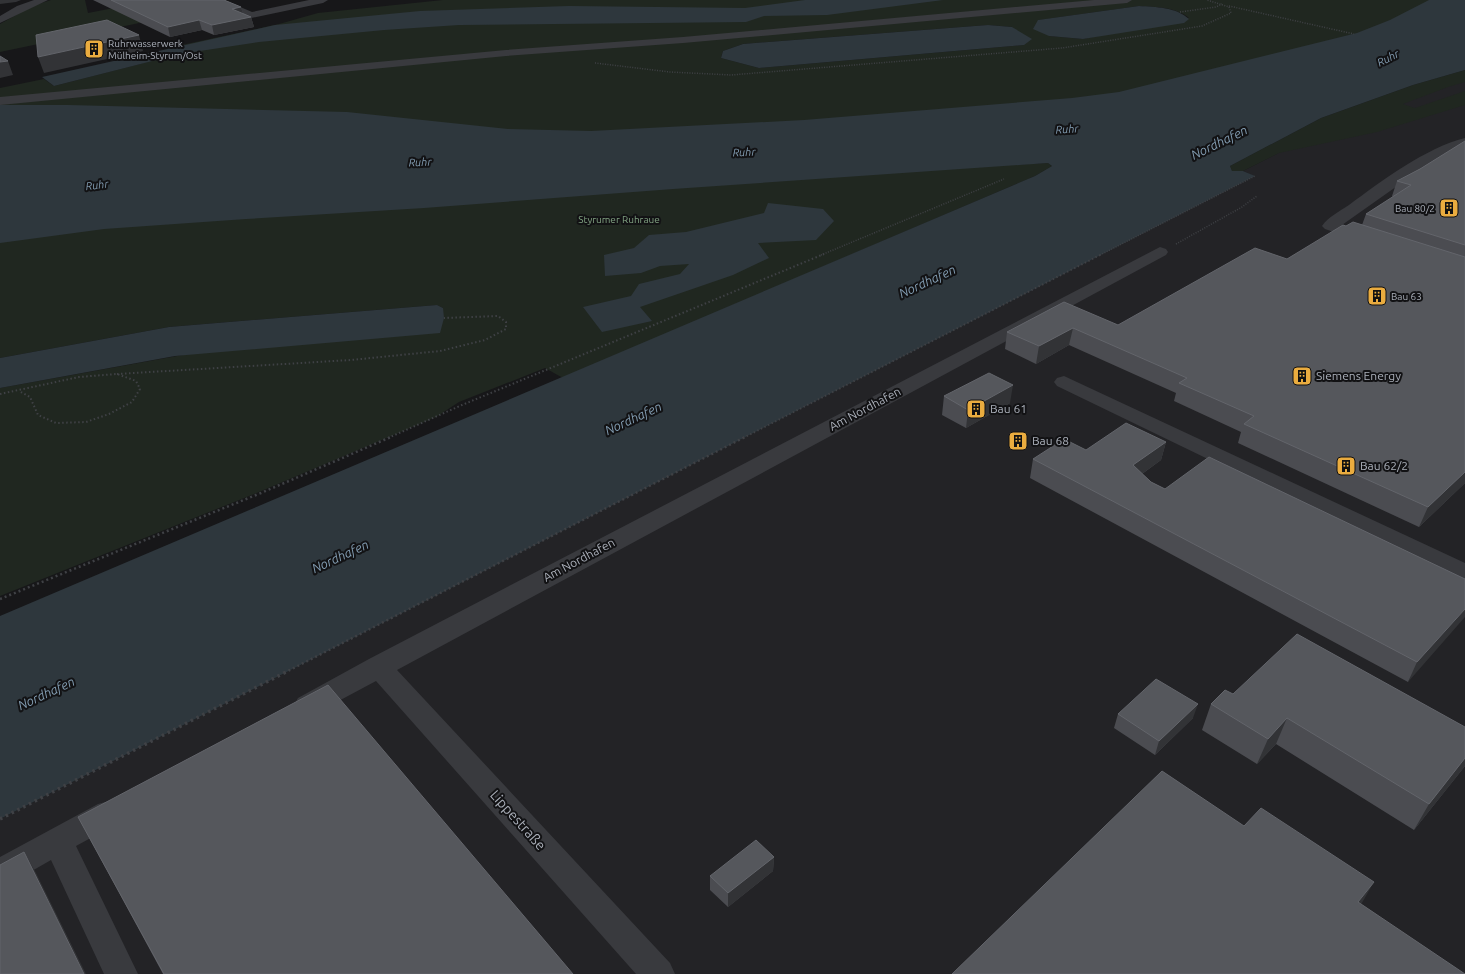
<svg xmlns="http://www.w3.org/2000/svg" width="1465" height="974" font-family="Ubuntu,sans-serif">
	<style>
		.built { fill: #232326 }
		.green { fill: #202720; fill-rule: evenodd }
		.water { fill: #2e373d }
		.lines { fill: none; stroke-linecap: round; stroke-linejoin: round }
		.path-far3 { stroke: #3f4145; stroke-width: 1.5; stroke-dasharray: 1 1.5; stroke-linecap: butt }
		.path-far2 { stroke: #3f4145; stroke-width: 2; stroke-dasharray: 1.5 2.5; stroke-linecap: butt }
		.path-far1 { stroke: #3f4145; stroke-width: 2.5; stroke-dasharray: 2 3; stroke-linecap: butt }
		.path { stroke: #3f4145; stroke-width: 3.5; stroke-dasharray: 2.5 4; stroke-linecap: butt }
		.minor { fill: #393a3e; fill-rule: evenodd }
		.wall { fill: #4b4c51 }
		.shaded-wall { fill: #323336 }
		.building { fill: #55575c; stroke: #63656b }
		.labels { text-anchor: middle; stroke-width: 4; stroke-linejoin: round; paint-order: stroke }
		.far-poi-label { font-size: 10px; fill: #aaafb9; stroke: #121214; text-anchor: start }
		.far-park-label { font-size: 10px; fill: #82a383; stroke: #121214 }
		.far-water-label { font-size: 11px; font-style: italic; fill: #839db2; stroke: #121214 }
		.poi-label { font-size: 12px; fill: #aaafb9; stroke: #121214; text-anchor: start }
		.street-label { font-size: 12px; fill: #aaafb9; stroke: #121214 }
		.water-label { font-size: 13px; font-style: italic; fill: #839db2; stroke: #121214 }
		.near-street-label { font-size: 14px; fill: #aaafb9; stroke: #121214 }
	</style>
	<rect width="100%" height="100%" fill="#171719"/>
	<path class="built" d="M 1465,80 L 1465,974 L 0,974 L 0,819 L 1254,176 L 1243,171 L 1335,124 Z"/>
	<path class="green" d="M 51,0 L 85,0 L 88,13 L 129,5 L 144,22 L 0,52 L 0,24 L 32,6 Z
		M 443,0 L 1465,0 L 1012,165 L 1048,163 L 1052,166 L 1035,176 L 563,378 L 545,368 L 459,402 L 436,417 L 259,492 L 0,596 L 0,388 L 443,308 L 437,305 L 169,327 L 0,358 L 0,88 L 44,79 L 54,86 L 179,54 L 168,48 L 279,24 L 318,13 ZM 1139,6 C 1156,7 1176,7 1189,18 L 1083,39 L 1049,36 L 1039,20 ZM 988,25 L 1012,27 L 1024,45 L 759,68 L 721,58 L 723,51 L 743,44 Z
		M 1465,70 L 1465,82 L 1448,87 L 1403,104 L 1415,108 L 1465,91 L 1465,105 L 1377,132 L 1279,153 L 1243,171 L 1232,171 L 1230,166 L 1321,118 L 1413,85 Z"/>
	<path class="water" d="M 805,0 L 943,0 L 827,15 L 764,16 L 746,22 L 459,25 L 384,30 L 259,42 L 180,54 L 54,86 L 42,77 L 275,25 L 420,11 L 569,6 L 745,8 Z
		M 1429,0 L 1465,0 L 1465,70 L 1413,85 L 1321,118 L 1230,166 L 1232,171 L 1243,171 L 1255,176 L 0,819 L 0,616 L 1035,176 L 1052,166 L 1048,163 L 673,189 L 424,208 L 246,219 L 104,229 L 0,243 L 0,105 L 68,105 L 347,112 L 508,129 L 591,131 L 804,120 L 1072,98 L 1119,92 L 1357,33 L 1390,20 Z
		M 1139,6 C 1156,7 1176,7 1189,19 L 1184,23 L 1083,39 L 1049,36 L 1033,29 L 1038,20 Z
		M 988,25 L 1012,27 L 1032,39 L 1024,45 L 759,68 L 721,58 L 723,51 L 743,44 Z
		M 768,203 L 823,209 L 834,221 L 816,240 L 758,243 L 769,258 L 733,275 L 640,307 L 652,321 L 602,332 L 583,307 L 631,296 L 639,284 L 680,274 L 689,264 L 660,266 L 641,273 L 605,276 L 604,255 L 634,248 L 649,235 L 686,232 L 764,213 Z
		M 437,305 L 443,308 L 444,318 L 440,333 L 175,356 L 0,388 L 0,358 L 169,327 Z"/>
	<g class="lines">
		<path class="path-far3" d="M 1229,6 L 1354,34
			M 1180,12 L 1216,7 L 1222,4
			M 595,63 L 670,72 L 731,75 L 1062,48 L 1202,26 L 1231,13 L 1229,7 L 1207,0
			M 1176,244 L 1242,207 L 1257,196
			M 821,255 L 1004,179
			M 1100,255 L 1255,176"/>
		<path class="path-far2" d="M 117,374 L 351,360 L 440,351 L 485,340 L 506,329 L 506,322 L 498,316 L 444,318
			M 0,394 L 79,377 L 117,374 L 136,381 L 140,389 L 132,402 L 109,414 L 86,422 L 56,423 L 38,415 L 30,397 L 19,391
			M 388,438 L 462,405 L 824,254
			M 743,438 L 1102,254"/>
		<path class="path-far1" d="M 0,599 L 261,493 L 391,437
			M 284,673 L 745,437"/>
		<path class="path" d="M 0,819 L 286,672"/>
		<path class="minor" d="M 34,0 L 48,0 L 0,23 L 0,16 L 17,6 Z
			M 211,0 L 224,0 L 252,12 L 309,0 L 328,0 L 323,3 L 251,18 Z
			M 1094,0 L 1132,0 L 1127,3 L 683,43 L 506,56 L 0,105 L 0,97 L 506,50 L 683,37 Z
			M 1465,138 L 1465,147 L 1417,172 L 1342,225 L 1372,235 L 1374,238 L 1372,241 L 1360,241 L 1325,229 L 1322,226 C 1328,217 1340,211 1349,205 C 1380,182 1427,147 1465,138 Z
			M 1160,247 L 1166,249 L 1168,252 L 1166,255 L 397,670 L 670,963 L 675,974 L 636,974 L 376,681 L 318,712 L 308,715 L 298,712 L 294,705 L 298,698 L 369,659 Z
			M 1064,376 L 1465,563 L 1465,581 L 1456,579 L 1057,386 L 1054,382 L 1057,378 Z
			M 109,801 L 120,804 L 124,813 L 120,822 L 76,846 L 138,974 L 104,974 L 51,860 L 11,883 L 0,887 L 0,857 L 98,804 Z"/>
	</g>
	<path class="wall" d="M 93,0 L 224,0 L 241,7 L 243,13 L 251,17 L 254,27 L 214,35 L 202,30 L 170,37 Z
		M 1465,141 L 1465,483 L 1419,527 L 1238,443 L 1241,432 L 1174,401 L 1176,393 L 1069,345 L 1036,364 L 1005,349 L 1007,332 L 1118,325 L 1287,259 L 1346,226 L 1362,225 L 1366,214 L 1393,197 L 1392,196 L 1397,181 L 1420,169 Z
		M 944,396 L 1010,403 L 966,428 L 942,415 Z
		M 1166,442 L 1161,460 L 1142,474 L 1151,482 L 1165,489 L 1465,579 L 1408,682 L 1030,478 L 1033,459 L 1086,450 Z
		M 1233,694 L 1465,727 L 1465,766 L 1414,830 L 1276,744 L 1257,764 L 1202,730 L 1211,704 Z
		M 1118,714 L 1193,718 L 1155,755 L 1114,728 Z
		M 78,817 L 573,974 L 163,974 Z
		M 774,857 L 773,871 L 728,907 L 710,890 L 710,876 Z"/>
	<path class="shaded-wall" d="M 0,0 L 21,0 L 16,2 L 0,4 Z
		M 241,7 L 244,17 L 232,9 Z
		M 251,17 L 254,27 L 214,35 L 212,25 Z
		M 199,20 L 202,30 L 170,37 L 168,27 Z
		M 139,35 L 143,51 L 44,73 L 38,57 Z
		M 8,61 L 13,75 L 0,78 L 0,62 Z
		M 1073,328 L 1069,345 L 1036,364 L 1039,346 Z
		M 1013,385 L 1010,403 L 966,428 L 968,410 Z
		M 1166,442 L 1161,460 L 1128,484 L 1133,465 Z
		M 1465,472 L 1465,483 L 1419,527 L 1428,507 Z
		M 1465,609 L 1465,617 L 1408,682 L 1417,662 Z
		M 1198,704 L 1193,718 L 1155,755 L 1159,741 Z
		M 1287,718 L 1276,744 L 1257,764 L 1268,739 Z
		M 1465,758 L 1465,766 L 1414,830 L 1429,804 Z
		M 24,852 L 36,873 L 86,974 L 84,974 Z
		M 774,857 L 773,871 L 728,907 L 728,893 Z
		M 1374,882 L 1359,908 L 1358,902 Z"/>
	<path class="building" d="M 111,0 L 224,0 L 241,7 L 232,9 L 251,17 L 212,25 L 199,20 L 168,27 Z
		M 107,20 L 139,35 L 38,57 L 36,35 Z
		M 0,56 L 8,61 L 0,62 Z
		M 1465,141 L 1465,245 L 1366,214 L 1411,185 L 1397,181 L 1420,169 Z
		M 1353,222 L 1465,257 L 1465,472 L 1428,507 L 1244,424 L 1254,416 L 1179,383 L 1187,378 L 1073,328 L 1039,346 L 1007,332 L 1064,302 L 1118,325 L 1255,248 L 1287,259 L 1343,225 L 1346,226 Z
		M 989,373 L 1013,385 L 968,410 L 944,396 Z
		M 1126,423 L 1166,442 L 1133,465 L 1151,482 L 1165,489 L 1209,457 L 1465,579 L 1465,609 L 1417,662 L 1033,459 L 1064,439 L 1086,450 Z
		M 1297,634 L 1465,727 L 1465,758 L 1429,804 L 1287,718 L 1268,739 L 1211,704 L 1225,690 L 1233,694 Z
		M 1156,679 L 1198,704 L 1159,741 L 1118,714 Z
		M 328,685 L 573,974 L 164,974 L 78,817 Z
		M 1162,771 L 1244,826 L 1261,808 L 1374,882 L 1358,902 L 1465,974 L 952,974 Z
		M 756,840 L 774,857 L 728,893 L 710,876 Z
		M 24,852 L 84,974 L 0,974 L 0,865 Z"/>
	<defs>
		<symbol id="building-square" viewBox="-11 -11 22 22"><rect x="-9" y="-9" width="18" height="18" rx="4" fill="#eaac3f" stroke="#121214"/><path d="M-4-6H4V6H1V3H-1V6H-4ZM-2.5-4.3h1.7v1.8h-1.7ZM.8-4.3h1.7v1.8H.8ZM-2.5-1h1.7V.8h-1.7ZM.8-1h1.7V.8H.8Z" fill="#111"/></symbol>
	</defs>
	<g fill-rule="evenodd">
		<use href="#building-square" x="83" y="38" width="22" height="22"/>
		<use href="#building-square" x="1438" y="197" width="22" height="22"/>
		<use href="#building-square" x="1366" y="285" width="22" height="22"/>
		<use href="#building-square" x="1291" y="365" width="22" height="22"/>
		<use href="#building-square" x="965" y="398" width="22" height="22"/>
		<use href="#building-square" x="1007" y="430" width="22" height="22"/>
		<use href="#building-square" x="1335" y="455" width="22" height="22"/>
	</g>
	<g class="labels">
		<g class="far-poi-label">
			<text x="108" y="47">Ruhrwasserwerk<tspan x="108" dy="12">Mülheim-Styrum/Ost</tspan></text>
			<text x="1435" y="212" text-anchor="end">Bau 80/2</text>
			<text x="1391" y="300">Bau 63</text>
		</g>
		<g class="far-park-label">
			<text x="619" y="223">Styrumer Ruhraue</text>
		</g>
		<g class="far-water-label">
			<text transform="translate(1388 58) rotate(-27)" y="4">Ruhr</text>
			<text transform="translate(1067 129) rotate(-4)" y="4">Ruhr</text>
			<text transform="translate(744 152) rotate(-2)" y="4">Ruhr</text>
			<text transform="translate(420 162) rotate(-2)" y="4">Ruhr</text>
			<text transform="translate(97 185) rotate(-7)" y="4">Ruhr</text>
		</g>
		<g class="poi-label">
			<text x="1316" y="380">Siemens Energy</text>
			<text x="990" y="413">Bau 61</text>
			<text x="1032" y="445">Bau 68</text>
			<text x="1360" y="470">Bau 62/2</text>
		</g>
		<g class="street-label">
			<text transform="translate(865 409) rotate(-28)" y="4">Am Nordhafen</text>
			<text transform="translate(579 560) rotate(-28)" y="4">Am Nordhafen</text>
		</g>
		<g class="water-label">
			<text transform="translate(1219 142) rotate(-26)" y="5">Nordhafen</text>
			<text transform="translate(927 281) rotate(-25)" y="5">Nordhafen</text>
			<text transform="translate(633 418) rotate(-25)" y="5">Nordhafen</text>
			<text transform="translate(340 556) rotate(-25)" y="5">Nordhafen</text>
			<text transform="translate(46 693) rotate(-25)" y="5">Nordhafen</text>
		</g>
		<g class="near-street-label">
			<text transform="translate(518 820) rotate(48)" y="5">Lippestraße</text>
		</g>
	</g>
</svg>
